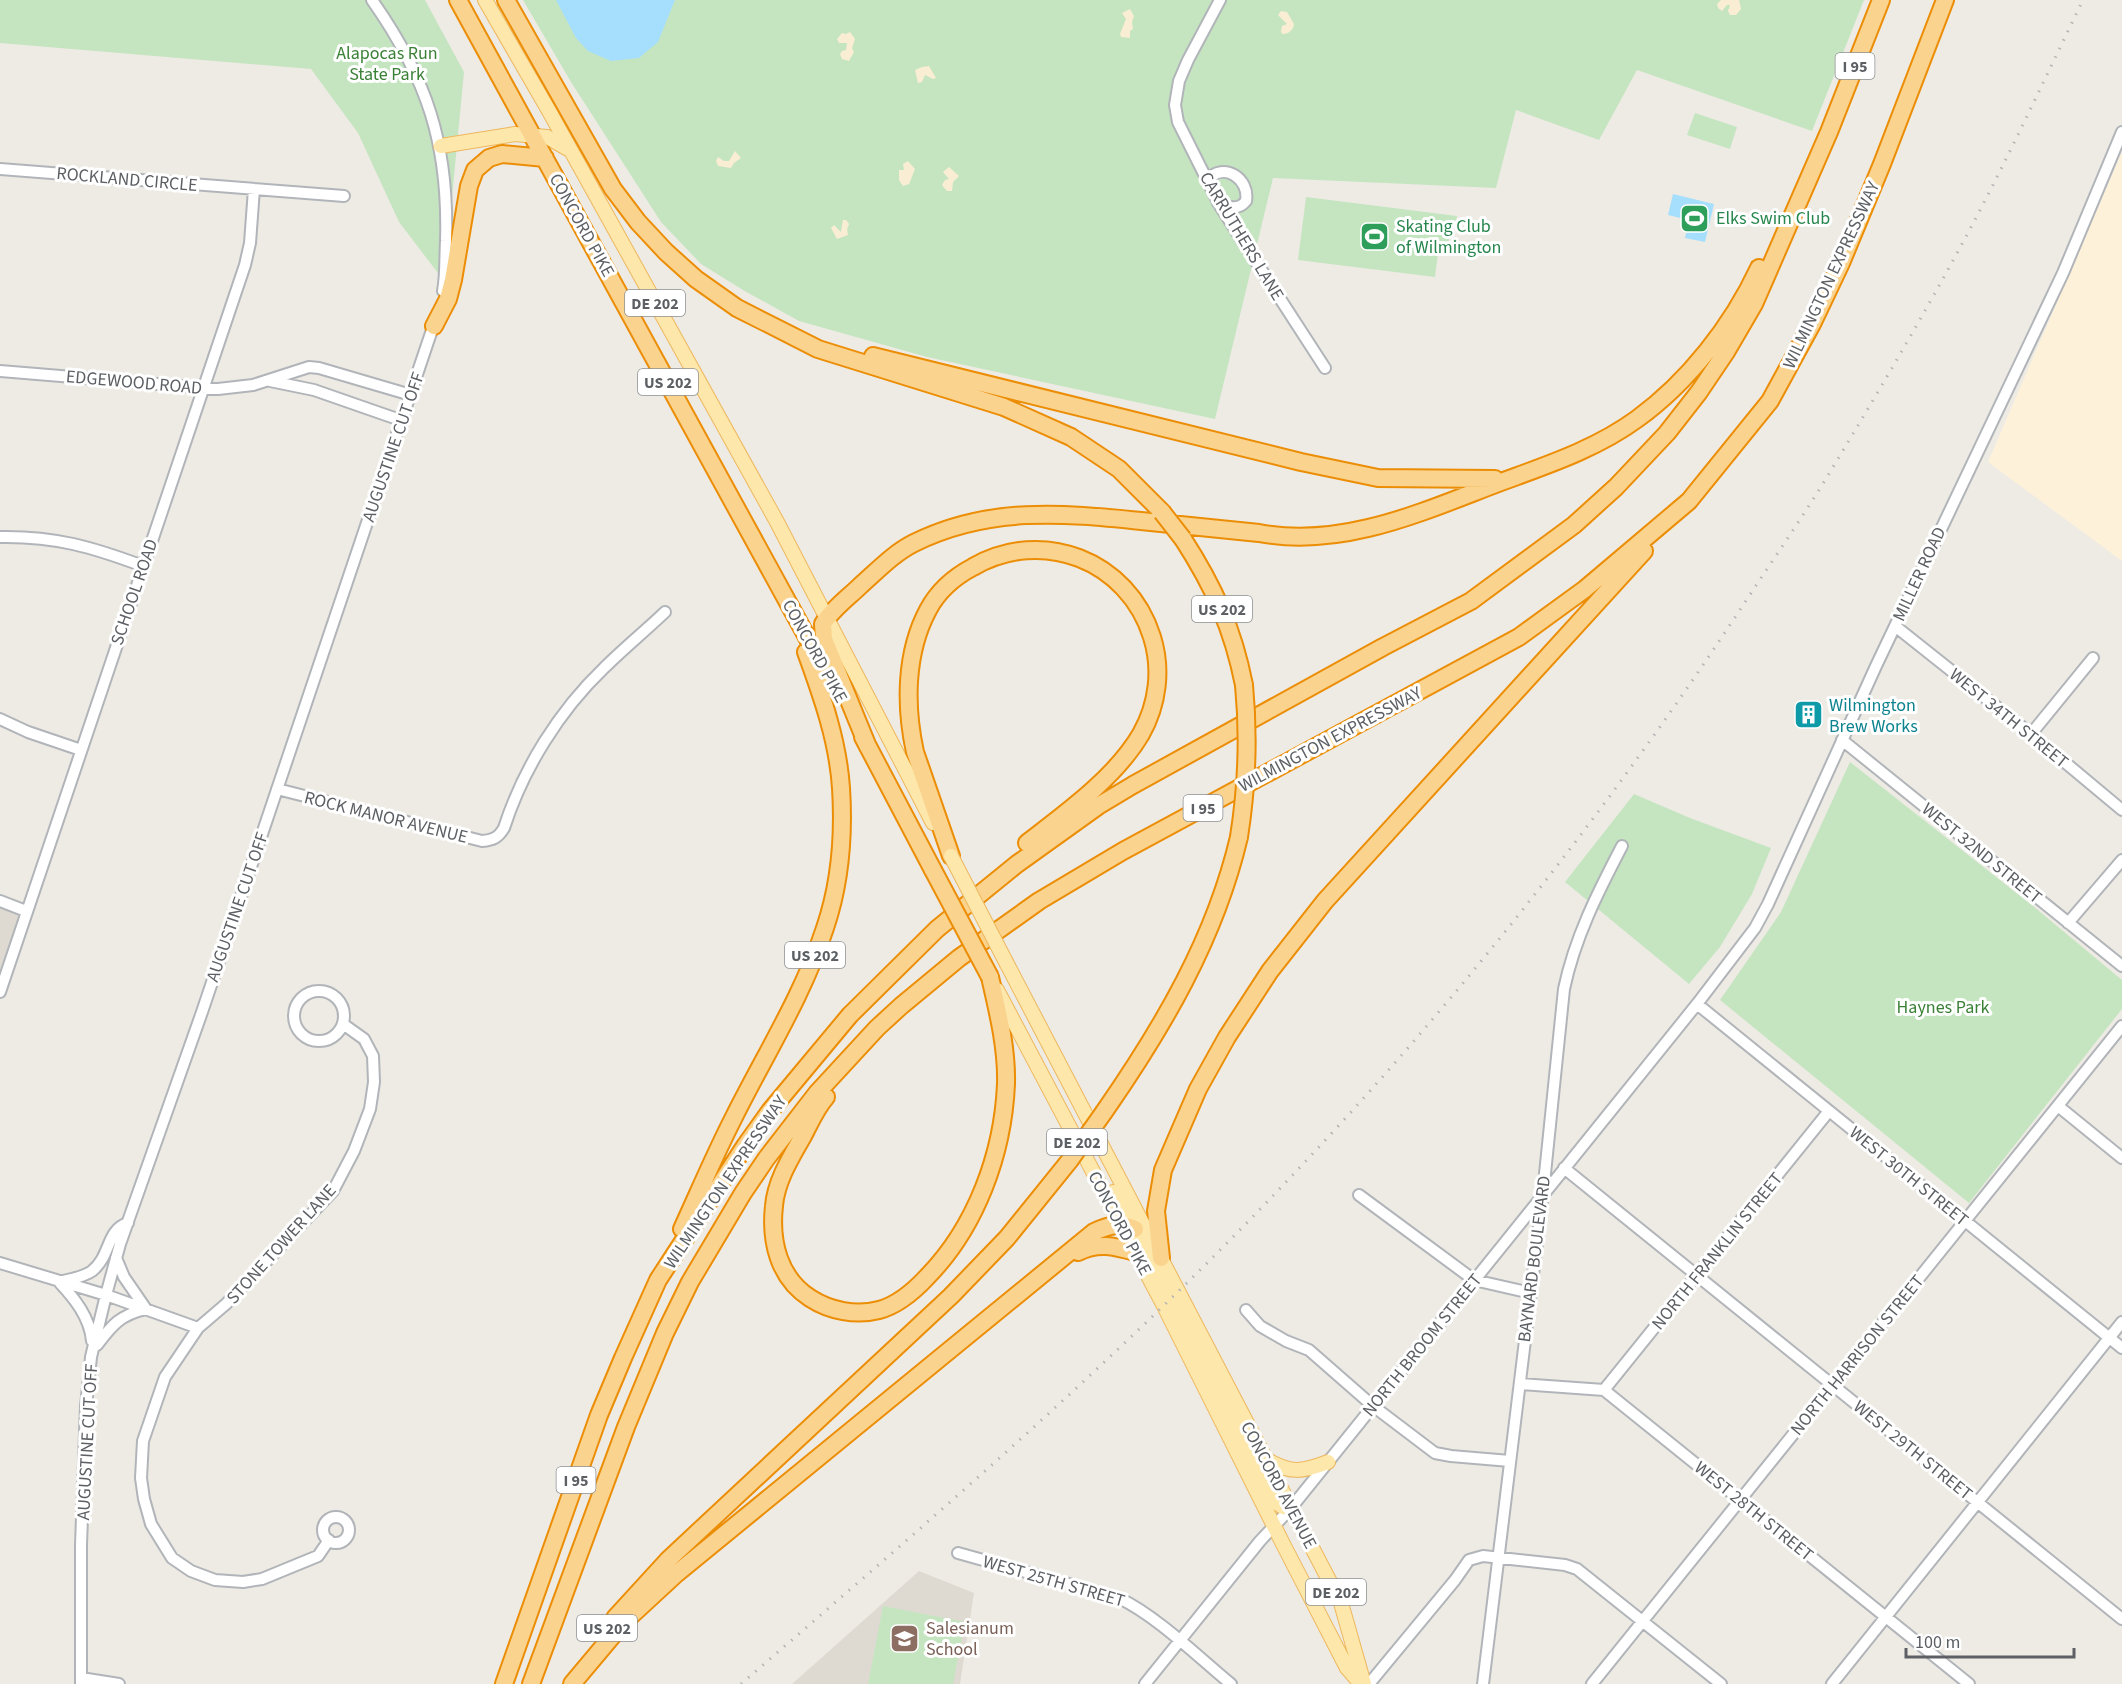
<svg xmlns="http://www.w3.org/2000/svg" width="2122" height="1684" font-family="'Source Sans 3',sans-serif">
	<style>
		.commercial { fill: #fdf1da }
		.education { fill: #dedad2 }
		.green { fill: #c5e5c1 }
		.sand { fill: #f9edd4 }
		.water { fill: #a6dffd }
		.lines { fill: none; stroke-linecap: round; stroke-linejoin: round }
		.minor-casing { stroke: #b1b5b9; stroke-width: 14 }
		.major-casing { stroke: #eeb75e; stroke-width: 16 }
		.highway-casing { stroke: #ec8d06; stroke-width: 20 }
		.minor { stroke: #fff; stroke-width: 10 }
		.major { stroke: #fde7aa; stroke-width: 14 }
		.highway { stroke: #fad48f; stroke-width: 16 }
		.rail { stroke: #b3b4b4; stroke-width: 3; stroke-dasharray: 1.5 8; stroke-linecap: butt }
		.major-bridge-casing { stroke: #eeb75e; stroke-width: 16; stroke-linecap: butt }
		.highway-bridge-casing { stroke: #ec8d06; stroke-width: 20; stroke-linecap: butt }
		.major-bridge { stroke: #fde7aa; stroke-width: 14 }
		.highway-bridge { stroke: #fad48f; stroke-width: 16 }
		.labels { text-anchor: middle; stroke-width: 6; stroke-linejoin: round; paint-order: stroke }
		.shield { fill: #fff; stroke: #8d9092; stroke-width: 1.5 }
		.shield-label { font-size: 16px; font-weight: bold; fill: #5c6064 }
		.park-label { font-size: 18px; fill: #3a8136; stroke: #fff }
		.street-label { font-size: 18px; fill: #5c6064; stroke: #fff }
		.leisure-label { font-size: 18px; fill: #27864d; stroke: #fff; text-anchor: start }
		.culture-label { font-size: 18px; fill: #0d838f; stroke: #fff; text-anchor: start }
		.education-label { font-size: 18px; fill: #785e54; stroke: #fff; text-anchor: start }
	</style>
	<rect width="100%" height="100%" fill="#eeebe4"/>
	<path class="commercial" d="M 2122,152 L 2122,561 L 1988,462 Z"/>
	<path class="education" d="M 0,901 L 26,911 L 0,992 Z
		M 919,1571 L 974,1593 L 960,1684 L 792,1684 Z"/>
	<path class="green" d="M 0,0 L 425,0 L 464,72 L 444,281 L 399,222 L 358,133 L 311,69 L 0,43 Z
		M 523,0 L 1864,0 L 1812,131 L 1637,70 L 1599,140 L 1516,110 L 1496,188 L 1273,178 L 1215,419 L 927,357 L 799,321 L 743,290 L 701,264 L 661,222 L 571,82 Z
		M 1695,113 L 1737,127 L 1730,149 L 1687,135 Z
		M 1306,197 L 1457,216 L 1455,227 L 1451,226 L 1448,246 L 1439,245 L 1435,277 L 1298,260 Z
		M 1850,762 L 2033,906 L 2122,980 L 2122,1009 L 1969,1203 L 1720,1000 L 1781,912 Z
		M 1634,794 L 1690,818 L 1771,848 L 1752,894 L 1720,947 L 1689,984 L 1565,882 Z
		M 883,1606 L 965,1622 L 953,1684 L 868,1684 Z"/>
	<path class="sand" d="M 1721,0 L 1739,0 L 1741,9 L 1736,15 L 1730,15 L 1728,11 L 1730,5 L 1727,5 L 1722,11 L 1718,8 L 1717,4 Z
		M 1130,9 L 1134,16 L 1132,22 L 1133,29 L 1130,31 L 1130,38 L 1121,37 L 1120,34 L 1126,19 L 1122,13 Z
		M 1281,11 L 1287,12 L 1294,24 C 1294,29 1288,35 1282,34 L 1281,31 L 1282,26 L 1287,24 L 1278,15 Z
		M 850,32 L 855,39 L 852,48 L 854,52 L 849,61 L 842,59 L 840,54 L 842,51 L 846,50 L 847,43 L 839,43 L 837,39 L 842,33 L 846,34 Z
		M 929,66 L 936,78 L 933,79 L 925,75 L 922,82 L 918,83 L 915,70 L 922,67 Z
		M 735,151 L 741,158 L 734,163 L 731,168 L 718,166 L 716,161 L 718,157 L 724,161 L 729,161 Z
		M 908,161 L 915,169 L 909,184 L 903,186 L 899,180 L 899,170 L 904,170 L 903,164 Z
		M 949,167 L 959,176 L 953,182 L 952,191 L 947,191 L 942,185 L 945,180 L 949,179 L 943,172 Z
		M 843,220 L 846,220 L 849,224 L 847,229 L 848,235 L 837,239 L 831,228 L 834,225 L 841,232 Z"/>
	<path class="water" d="M 556,0 L 675,0 L 658,42 L 639,58 L 611,61 L 588,51 L 576,38 Z
		M 1673,194 L 1714,204 L 1705,242 L 1685,238 L 1689,220 L 1668,215 Z"/>
	<g class="lines">
		<defs>
			<path id="minor" d="M 372,0 C 427,78 449,145 446,241 C 445,258 446,275 443,291
				M 1220,0 L 1188,60 L 1179,81 L 1175,105 L 1178,122 L 1220,206 L 1325,368
				M 0,169 L 344,196
				M 1207,180 C 1224,161 1250,179 1246,201 C 1238,211 1229,207 1218,203
				M 0,371 L 218,389 L 253,385 L 309,367 L 319,368 L 411,395
				M 270,381 L 314,390 L 403,421
				M 0,537 C 55,536 92,547 143,566
				M 1895,626 L 2031,734 L 2122,810
				M 0,719 L 28,732 L 81,750
				M 2031,734 L 2093,658
				M 1842,740 L 2122,966
				M 277,789 L 482,841 C 493,840 498,838 504,828 C 523,769 559,711 604,668 C 623,649 645,631 665,612
				M 0,901 L 26,911
				M 2068,923 L 2122,860
				M294 1016a25 25 0 1 1 50 0a25 25 0 1 1-50 0Z
				M 0,992 L 245,265 L 250,243 L 254,189
				M 1697,1004 L 2122,1348
				M 2058,1106 L 2122,1158
				M 1564,1168 L 2122,1619
				M 1359,1195 L 1474,1280 L 1531,1293
				M 0,1263 L 106,1295 L 198,1328
				M 60,1282 C 70,1279 84,1277 92,1271 C 111,1256 106,1230 128,1223
				M 60,1283 C 75,1299 90,1318 92,1341
				M 1246,1310 L 1260,1326 L 1286,1341 L 1309,1350 L 1373,1406 L 1435,1453 L 1451,1456 L 1510,1461
				M 97,1345 C 112,1325 120,1315 146,1309 L 124,1277 L 116,1258
				M 1520,1384 L 1604,1390 L 1969,1684
				M 1604,1390 L 1829,1111
				M323 1530a13 13 0 1 1 26 0a13 13 0 1 1-26 0Z
				M 329,1540 L 318,1556 L 262,1579 L 243,1582 L 215,1580 L 191,1571 L 172,1558 L 151,1524 L 144,1499 L 141,1478 L 143,1441 L 165,1377 L 198,1328 L 226,1304 L 333,1191 L 354,1151 L 370,1109 L 374,1082 L 373,1056 L 364,1039 L 343,1024
				M 958,1553 L 1119,1598 C 1158,1617 1197,1656 1231,1684
				M 81,1678 L 119,1684
				M 81,1684 L 81,1545 L 86,1406 L 91,1357 L 106,1295 L 120,1244 L 202,1012 L 435,321
				M 1145,1684 L 1260,1541 L 1291,1508 L 1328,1462 L 1697,1004 L 1755,928 L 1768,904 L 1876,666 L 2063,273 L 2122,132
				M 1369,1684 L 1455,1580 L 1469,1560 L 1483,1556 L 1565,1565 L 1577,1569 L 1721,1684
				M 1483,1684 L 1543,1193 L 1564,989 C 1575,937 1598,892 1622,846
				M 1592,1684 L 2122,1026
				M 1832,1684 L 2122,1322"/>
			<path id="major" d="M 485,0 L 549,111 L 777,522 L 933,823
				M 441,146 L 515,134 L 547,137 L 568,149
				M 1007,964 L 1341,1603 L 1364,1684
				M 997,990 L 1164,1306 L 1282,1542 L 1347,1668 L 1361,1684
				M 1113,1192 L 1165,1287 L 1269,1493 C 1275,1501 1280,1509 1291,1508
				M 1266,1459 C 1290,1474 1302,1472 1328,1462"/>
			<path id="highway" d="M 458,0 L 831,681
				M 506,0 L 613,189 L 638,222 L 666,252 L 696,279 L 737,308 L 818,349 L 1004,407 L 1071,437 L 1119,469 L 1162,512
				M 434,326 L 448,299 L 453,280 L 469,186 L 475,170 L 489,158 L 502,154 L 545,158
				M 873,356 L 1301,462 L 1378,478 L 1495,479
				M 1183,539 C 1214,587 1233,629 1244,685
				M 863,737 L 933,870
				M 868,747 L 824,639 L 823,624 C 832,609 849,597 861,585 C 878,570 894,553 914,543 C 988,506 1063,513 1141,521 C 1181,525 1220,529 1259,533 C 1343,549 1424,511 1501,482 C 1547,465 1596,449 1637,419 C 1688,382 1732,326 1759,268
				M 951,856 L 915,752 C 905,706 905,653 928,610 C 938,591 954,577 973,567 C 1042,527 1128,560 1152,637 C 1162,669 1158,704 1141,734 C 1116,777 1066,813 1027,843
				M 826,1097 C 816,1108 810,1123 803,1136 C 791,1157 776,1181 774,1206 C 770,1242 779,1278 810,1298 C 830,1311 856,1316 879,1310 C 898,1305 914,1291 927,1277 C 976,1227 1003,1154 1006,1084 C 1007,1048 998,1012 990,977
				M 1104,1112 C 1163,1027 1215,939 1239,837
				M 682,1229 C 699,1192 715,1154 734,1117 C 765,1055 803,995 825,928 C 840,884 844,835 841,788 C 838,741 822,696 806,652
				M 1078,1252 C 1098,1242 1114,1246 1135,1252
				M 1161,1258 L 1156,1211 L 1163,1170 L 1198,1089 L 1227,1037 L 1270,971 L 1325,901 L 1644,551
				M 615,1618 L 669,1559 L 951,1296 L 1007,1238 L 1070,1160
				M 504,1684 L 599,1415 L 623,1358 L 658,1280 L 745,1146 L 770,1111 L 850,1015 L 937,929 L 1017,864 L 1098,806 L 1133,785 L 1383,647 L 1471,601 L 1574,525 L 1616,487 L 1667,433 L 1699,392 L 1726,352 L 1754,304 L 1829,132 L 1881,0
				M 531,1684 L 626,1427 L 665,1333 L 690,1282 L 743,1193 L 766,1159 L 817,1093 L 877,1028 L 901,1006 L 959,958 L 1039,901 L 1123,851 L 1519,637 L 1585,589 L 1689,501 L 1770,401 L 1812,324 L 1841,263 L 1882,164 L 1945,0
				M 572,1684 L 624,1622 L 676,1574 L 1094,1232 C 1109,1225 1120,1222 1135,1229"/>
		</defs>
		<use href="#minor" class="minor-casing"/>
		<use href="#major" class="major-casing"/>
		<use href="#highway" class="highway-casing"/>
		<use href="#minor" class="minor"/>
		<use href="#major" class="major"/>
		<use href="#highway" class="highway"/>
		<path class="rail" d="M 741,1684 C 928,1522 1117,1361 1287,1181 C 1460,999 1616,800 1753,590 C 1781,548 1810,506 1836,462 C 1885,381 1933,299 1977,216 C 2014,145 2048,72 2083,0"/>
		<defs>
			<path id="major-bridge" d="M 951,856 L 1007,964"/>
			<path id="highway-bridge" d="M 1162,512 L 1183,539
				M 1239,837 C 1247,786 1249,737 1244,685
				M 933,870 L 990,977
				M 1070,1160 L 1104,1112"/>
		</defs>
		<use href="#major-bridge" class="major-bridge-casing"/>
		<use href="#highway-bridge" class="highway-bridge-casing"/>
		<use href="#major-bridge" class="major-bridge"/>
		<use href="#highway-bridge" class="highway-bridge"/>
	</g>
	<defs>
		<symbol id="stadium-square" viewBox="-11 -11 22 22"><rect x="-9" y="-9" width="18" height="18" rx="4" fill="#2e9e5b" stroke="#fff"/><path d="M0-5a6.5 5 0 1 0 0 10a6.5 5 0 1 0 0-10ZM-3.5-1.8h7v3.6h-7Z" fill="#fff"/></symbol>
		<symbol id="building-square" viewBox="-11 -11 22 22"><rect x="-9" y="-9" width="18" height="18" rx="4" fill="#0f9aa8" stroke="#fff"/><path d="M-4-6H4V6H1V3H-1V6H-4ZM-2.5-4.3h1.7v1.8h-1.7ZM.8-4.3h1.7v1.8H.8ZM-2.5-1h1.7V.8h-1.7ZM.8-1h1.7V.8H.8Z" fill="#fff"/></symbol>
		<symbol id="school-square" viewBox="-11 -11 22 22"><rect x="-9" y="-9" width="18" height="18" rx="4" fill="#8d6e63" stroke="#fff"/><path d="M0-5L7-2L0 1L-7-2ZM-4 1L0 2.5L4 1V4Q0 6-4 4Z" fill="#fff"/></symbol>
	</defs>
	<g fill-rule="evenodd">
		<use href="#stadium-square" x="1678" y="202" width="33" height="33"/>
		<use href="#stadium-square" x="1358" y="220" width="33" height="33"/>
		<use href="#building-square" x="1792" y="698" width="33" height="33"/>
		<use href="#school-square" x="888" y="1622" width="33" height="33"/>
	</g>
	<g class="labels">
		<g class="shield">
			<rect x="1835.5" y="53" width="39" height="26" rx="4.5"/>
			<rect x="625" y="290" width="60" height="26" rx="4.5"/>
			<rect x="638" y="369" width="60" height="26" rx="4.5"/>
			<rect x="1192" y="596" width="60" height="26" rx="4.5"/>
			<rect x="1183.5" y="795" width="39" height="26" rx="4.5"/>
			<rect x="785" y="942" width="60" height="26" rx="4.5"/>
			<rect x="1047" y="1129" width="60" height="26" rx="4.5"/>
			<rect x="556.5" y="1467" width="39" height="26" rx="4.5"/>
			<rect x="1306" y="1579" width="60" height="26" rx="4.5"/>
			<rect x="577" y="1615" width="60" height="26" rx="4.5"/>
		</g>
		<g class="shield-label">
			<text x="1855" y="72">I 95</text>
			<text x="655" y="309">DE 202</text>
			<text x="668" y="388">US 202</text>
			<text x="1222" y="615">US 202</text>
			<text x="1203" y="814">I 95</text>
			<text x="815" y="961">US 202</text>
			<text x="1077" y="1148">DE 202</text>
			<text x="576" y="1486">I 95</text>
			<text x="1336" y="1598">DE 202</text>
			<text x="607" y="1634">US 202</text>
		</g>
		<g class="park-label">
			<text x="387" y="59">Alapocas Run<tspan x="387" dy="21">State Park</tspan></text>
			<text x="1943" y="1013">Haynes Park</text>
		</g>
		<g class="street-label">
			<text transform="translate(127 179) rotate(5)" y="6">ROCKLAND CIRCLE</text>
			<text transform="translate(582 225) rotate(61)" y="6">CONCORD PIKE</text>
			<text transform="translate(1242 236) rotate(59)" y="6">CARRUTHERS LANE</text>
			<text transform="translate(1831 275) rotate(-65)" y="6">WILMINGTON EXPRESSWAY</text>
			<text transform="translate(134 382) rotate(5)" y="6">EDGEWOOD ROAD</text>
			<text transform="translate(393 447) rotate(-71)" y="6">AUGUSTINE CUT OFF</text>
			<text transform="translate(1919 574) rotate(-65)" y="6">MILLER ROAD</text>
			<text transform="translate(134 592) rotate(-71)" y="6">SCHOOL ROAD</text>
			<text transform="translate(815 651) rotate(61)" y="6">CONCORD PIKE</text>
			<text transform="translate(2009 718) rotate(39)" y="6">WEST 34TH STREET</text>
			<text transform="translate(1330 739) rotate(-28)" y="6">WILMINGTON EXPRESSWAY</text>
			<text transform="translate(386 817) rotate(14)" y="6">ROCK MANOR AVENUE</text>
			<text transform="translate(1982 853) rotate(39)" y="6">WEST 32ND STREET</text>
			<text transform="translate(237 907) rotate(-71)" y="6">AUGUSTINE CUT OFF</text>
			<text transform="translate(1909 1176) rotate(39)" y="6">WEST 30TH STREET</text>
			<text transform="translate(725 1182) rotate(-56)" y="6">WILMINGTON EXPRESSWAY</text>
			<text transform="translate(1120 1223) rotate(62)" y="6">CONCORD PIKE</text>
			<text transform="translate(281 1244) rotate(-48)" y="6">STONE TOWER LANE</text>
			<text transform="translate(1717 1251) rotate(-51)" y="6">NORTH FRANKLIN STREET</text>
			<text transform="translate(1534 1259) rotate(-83)" y="6">BAYNARD BOULEVARD</text>
			<text transform="translate(1422 1345) rotate(-51)" y="6">NORTH BROOM STREET</text>
			<text transform="translate(1857 1355) rotate(-51)" y="6">NORTH HARRISON STREET</text>
			<text transform="translate(87 1442) rotate(-87)" y="6">AUGUSTINE CUT OFF</text>
			<text transform="translate(1913 1450) rotate(39)" y="6">WEST 29TH STREET</text>
			<text transform="translate(1279 1485) rotate(62)" y="6">CONCORD AVENUE</text>
			<text transform="translate(1754 1511) rotate(39)" y="6">WEST 28TH STREET</text>
			<text transform="translate(1054 1581) rotate(16)" y="6">WEST 25TH STREET</text>
		</g>
		<g class="leisure-label">
			<text x="1716" y="224">Elks Swim Club</text>
			<text x="1396" y="232">Skating Club<tspan x="1396" dy="21">of Wilmington</tspan></text>
		</g>
		<g class="culture-label">
			<text x="1829" y="711">Wilmington<tspan x="1829" dy="21">Brew Works</tspan></text>
		</g>
		<g class="education-label">
			<text x="926" y="1634">Salesianum<tspan x="926" dy="21">School</tspan></text>
		</g>
	</g>
	<path d="M1906 1648v9h168v-9" fill="none" stroke="#5c6064" stroke-width="3"/>
	<text x="1915" y="1648" font-size="18" fill="#5c6064" stroke="#ffffff" stroke-width="4.5" paint-order="stroke">100 m</text>
</svg>
